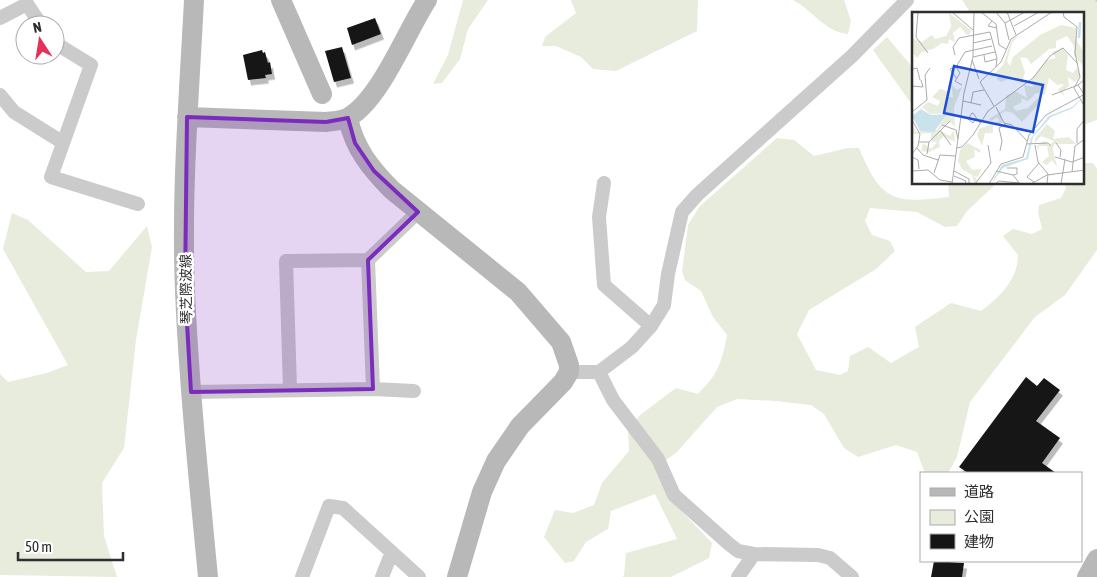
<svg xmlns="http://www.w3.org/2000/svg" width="1097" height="577" font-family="'Asap Condensed','Noto Sans JP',sans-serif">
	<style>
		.green { fill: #e7ecdc }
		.building { fill: #151515; filter: url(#shadow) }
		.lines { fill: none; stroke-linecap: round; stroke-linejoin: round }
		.path { stroke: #cbcbcb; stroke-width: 2.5; stroke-dasharray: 2.5 2.5; stroke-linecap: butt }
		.street { stroke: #cbcbcb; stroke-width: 14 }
		.secondary { stroke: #b8b8b8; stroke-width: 20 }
		.marked { fill: #7b2cbf; fill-opacity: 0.2; stroke: #7b2cbf; stroke-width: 4; stroke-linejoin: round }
		.labels { text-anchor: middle; stroke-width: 5; stroke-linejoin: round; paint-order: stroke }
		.street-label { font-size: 14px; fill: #2e2e2e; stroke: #fff }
		.inset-river { fill: none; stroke: #c8e3eb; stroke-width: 2.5 }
		.inset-road { fill: none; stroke: #ababab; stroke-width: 1 }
		.view { fill: #1d4ed8; fill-opacity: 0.15; stroke: #1d4ed8; stroke-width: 2.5 }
		.inset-edge { fill: none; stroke: #2e2e2e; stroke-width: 2.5 }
	</style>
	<defs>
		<filter id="shadow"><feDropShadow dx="3" dy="5.5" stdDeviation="0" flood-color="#0004"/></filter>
	</defs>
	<rect width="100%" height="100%" fill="#fff"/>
	<path class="green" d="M 463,0 L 488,0 L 468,29 L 460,59 L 442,83 L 433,84 L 448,55 Z
		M 571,0 L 698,0 L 697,31 L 616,71 L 593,69 L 581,57 L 556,46 L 542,46 L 545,37 L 576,13 Z
		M 793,0 L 844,0 L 851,21 L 848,34 C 823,31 814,11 793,0 Z
		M 962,0 L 1097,0 L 1097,120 L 1083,125 L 1083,14 L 971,14 Z
		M 887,37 L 913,68 L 913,106 L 873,50 Z
		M 777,138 L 794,140 L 814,156 L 848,148 L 859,148 C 881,201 893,204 949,197 L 948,184 L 996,184 L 967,211 L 957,226 L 945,227 L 917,212 L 870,208 L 865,221 L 872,235 L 890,241 L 895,251 L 876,269 L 809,310 L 797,334 L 816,370 L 840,375 L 848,371 L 850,356 L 868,347 L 891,363 L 919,347 L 915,327 L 951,303 L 981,311 C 1000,297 1018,279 1018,255 L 1003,236 L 1013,229 L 1032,234 L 1042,229 L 1038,212 L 1039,205 L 1061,198 L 1066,188 L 1065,184 L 1083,184 L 1083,163 L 1093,163 L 1097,169 L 1097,250 L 1065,295 L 1035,317 L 970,402 L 957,457 L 948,473 L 925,473 L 917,452 L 896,445 L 858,457 L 844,448 L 824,414 L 811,405 L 776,401 L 737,399 L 717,407 L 676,453 L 656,467 L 676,505 L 712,543 L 709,558 L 671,577 L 622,577 L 624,576 L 626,553 L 677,539 L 655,494 L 611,511 L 608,529 L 586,542 L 574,561 L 565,563 L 544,537 L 555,510 L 573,513 L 594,505 L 602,483 L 629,451 L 628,431 L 640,415 L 676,388 L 698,394 C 718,374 722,362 727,335 L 713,317 L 701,291 L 685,280 L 682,271 L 688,225 L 700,206 Z
		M 12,213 L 28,220 L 86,272 L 109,271 L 147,226 L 152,247 L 136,340 L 124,448 L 102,483 L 104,536 L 117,577 L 0,575 L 0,374 L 8,382 L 47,373 L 68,365 L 3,249 Z"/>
	<path class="building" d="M 375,18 L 381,34 L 352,45 L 347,28 Z
		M 342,47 L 351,78 L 334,82 L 325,51 Z
		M 262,50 L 263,53 L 265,52 L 268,63 L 270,62 L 272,74 L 265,75 L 266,78 L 248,80 L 243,55 Z
		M 1026,377 L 1037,386 L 1044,378 L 1060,390 L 1036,421 L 1060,438 L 1042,463 L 1056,473 L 968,473 L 959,467 Z
		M 934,561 L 964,563 L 962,577 L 931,577 Z"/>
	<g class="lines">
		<path class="path" d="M 1096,0 L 1097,1"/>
		<path class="street" d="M 0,18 L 27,4 L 41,25
			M 55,43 L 91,65 L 51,177 L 138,204
			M 0,95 L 14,112 L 62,142
			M 604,183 L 599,217 L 604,285 L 651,326
			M 368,260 L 373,389
			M 569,372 L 599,372 L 632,347 L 651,326 L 664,305 L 668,274 L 682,212 L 697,195 L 852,56 L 907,0
			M 599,372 L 613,400 L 658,459 L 674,495 L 729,544 L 738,551 L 754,554 L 818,555 L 830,558 L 852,577
			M 290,389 L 286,261 L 368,260 L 418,212
			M 191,392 L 373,389 L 414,391
			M 302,577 L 329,506 L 343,508 L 419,577
			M 382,577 L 391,554
			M 738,577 L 754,554"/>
		<path class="secondary" d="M 194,0 C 189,97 181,194 185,291 C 189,386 199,482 208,577
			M 281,0 L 322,94
			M 187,117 L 326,122 C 333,121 343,121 349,117 C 381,98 406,32 427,0
			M 348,118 C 354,148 371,169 392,190 L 518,292 L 561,342 L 569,365 L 569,372 L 563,382 L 520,426 L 496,461 L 482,492 L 457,577
			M 1087,577 L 1097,559"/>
	</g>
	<path class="marked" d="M 187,117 L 326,122 L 348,118 L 355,143 L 374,171 L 418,212 L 368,260 L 373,389 L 191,392 L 185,289 Z"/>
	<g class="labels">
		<g class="street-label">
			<text transform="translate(186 289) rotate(-91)" y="5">琴芝際波線</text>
		</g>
	</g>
	<g transform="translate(912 12)">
		<rect width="172" height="172" fill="#fff"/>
		<path d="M 37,1 L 59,18 L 58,22 L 55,23 L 48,15 L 41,21 L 43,30 L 37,27 L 36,32 L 30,31 L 21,37 L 10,40 L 5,46 L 0,40 L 0,26 L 10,30 L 20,23 L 23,27 L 34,24 L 39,15 ZM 149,13 L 164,16 L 164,28 L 172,40 L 172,55 L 162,43 L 162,34 L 155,24 L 144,29 L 144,36 L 137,37 L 119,52 L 115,46 L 108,45 L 113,60 L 110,71 L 101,65 L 89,70 L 85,67 L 87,63 L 84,62 L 76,68 L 91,53 L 100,27 L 106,24 L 100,31 L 95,49 L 98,54 L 101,45 L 128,23 ZM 150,36 L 156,43 L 154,58 L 161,61 L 165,56 L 168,64 L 163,70 L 156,65 L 157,74 L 151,79 L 152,84 L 146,78 L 152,72 L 145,73 L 137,66 L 133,83 L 124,81 L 116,89 L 109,86 L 110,90 L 101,95 L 104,99 L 116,96 L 126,86 L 127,92 L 110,110 L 101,101 L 93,99 L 89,102 L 90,111 L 81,113 L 81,121 L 73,121 L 70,134 L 65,123 L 67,117 L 87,109 L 86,105 L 79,109 L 77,107 L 93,97 L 94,84 L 103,79 L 115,86 L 112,73 L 121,75 L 119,68 L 134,48 L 144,46 L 140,40 ZM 39,72 L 45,78 L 50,75 L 42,95 L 43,115 L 37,109 L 27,118 L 38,124 L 42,118 L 43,130 L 32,124 L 27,129 L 28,135 L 17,140 L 9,139 L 11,131 L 19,137 L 25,130 L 19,129 L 19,121 L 0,122 L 0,112 L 4,120 L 25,118 L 35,101 L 18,102 L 10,95 L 16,90 L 26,94 L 28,89 L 20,85 L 28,77 L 35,79 L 36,85 L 41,85 ZM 135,112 L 143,119 L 141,127 L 157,125 L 164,132 L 142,132 L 141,138 L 145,155 L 140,148 L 135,153 L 130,150 L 137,144 L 135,134 L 127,134 L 126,139 L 125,134 L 132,129 L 138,133 L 142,129 L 129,124 L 123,131 L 123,126 ZM 55,131 L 69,138 L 67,141 L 62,137 L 63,145 L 54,149 L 60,158 L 69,157 L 66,165 L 61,164 L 65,167 L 63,172 L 60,163 L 50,157 L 46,149 L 48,138 Z" fill="#e7ecdc"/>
		<path d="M 172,84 L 161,96 L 139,105 L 121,125 L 116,147 L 91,156 L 79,172 L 90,153 L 114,146 L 119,126 L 137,104 L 160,95 ZM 9,97 L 19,103 L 35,102 L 22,120 L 8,119 L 0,104 Z" fill="#c8e3eb"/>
		<path class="inset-river" d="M 167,26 L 168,10"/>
		<path class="inset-road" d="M 6,0 L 4,25 L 16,41M 40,0 L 61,18M 69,0 L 84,12 L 87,33 L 94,37M 84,0 L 93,11 L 97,28M 95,0 L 104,23M 151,0 L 152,5 L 165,15 L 163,41 L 168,65 L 162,76 L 173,95M 80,9 L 76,14 L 85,16M 93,11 L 113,0M 102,14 L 127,0M 61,31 L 79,27M 43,43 L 41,35 L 47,26 L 78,20 L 85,46 L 84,55M 72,43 L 73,50 L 85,47M 61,45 L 83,40M 60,48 L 67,67M 44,55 L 53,40 L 80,34M 0,57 L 5,56 L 8,68M 45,67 L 38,57 L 44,55 L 48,61 L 43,69 L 50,73M 68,70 L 89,50 L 99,27 L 140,0M 68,70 L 82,94M 0,74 L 11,75 L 9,68M 172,82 L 166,73 L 173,67M 140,83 L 166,73M 51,89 L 69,93M 59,91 L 61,80 L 72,78M 84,95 L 92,111 L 100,113 L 115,129M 0,100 L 15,88 L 13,63 L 18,56M 64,106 L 61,111 L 56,107 L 60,101 L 61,101 L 68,111M 0,108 L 8,122 L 6,134 L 0,142M 30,113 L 44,118 L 46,127M 28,118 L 39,133M 7,130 L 17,130 L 15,142M 17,130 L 38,109M 144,131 L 149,138 L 148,145M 165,131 L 165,117 L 173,107M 114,132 L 136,131 L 139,134M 123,133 L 126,150 L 136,162 L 135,172M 5,136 L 11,143 L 26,148M 45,136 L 50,135 L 61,123 L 76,99 L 121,66 L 138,44 L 151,36 L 166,52M 88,139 L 90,129 L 87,116 L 94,112M 0,145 L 6,148 L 7,157M 143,145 L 160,150 L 173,145M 95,156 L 105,156 L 105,162 L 101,163M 0,159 L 16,158 L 28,168 L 40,170M 42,159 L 57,167 L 57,172M 84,159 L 101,163 L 108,172M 160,160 L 163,134 L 173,127M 22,161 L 28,143 L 44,144M 42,164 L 54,169 L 53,172M 122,170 L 115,165 L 127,151M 40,172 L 52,81 L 61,45 L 62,0M 63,172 L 79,151 L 76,133M 77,172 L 89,152 L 111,145 L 117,123 L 134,103 L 173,82M 83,172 L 87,169 L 107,171M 119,172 L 135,163 L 173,158M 149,172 L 153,147"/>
		<path class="view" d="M 42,54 L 131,73 L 121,120 L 32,101 Z"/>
		<rect width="172" height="172" class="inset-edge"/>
	</g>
	<rect x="920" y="472" width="162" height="90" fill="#ffffff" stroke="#ababab"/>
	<rect x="930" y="488" width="25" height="8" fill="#b8b8b8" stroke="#ababab"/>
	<text x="964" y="497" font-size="15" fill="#2e2e2e">道路</text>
	<rect x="930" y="510" width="25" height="15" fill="#e7ecdc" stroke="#ababab"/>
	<text x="964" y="522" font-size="15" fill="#2e2e2e">公園</text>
	<rect x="930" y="534" width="25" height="15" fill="#151515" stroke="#ababab"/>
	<text x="964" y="547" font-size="15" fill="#2e2e2e">建物</text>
	<g transform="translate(40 40) rotate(348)"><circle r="24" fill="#ffffff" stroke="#ababab"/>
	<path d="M0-4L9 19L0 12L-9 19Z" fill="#e5315a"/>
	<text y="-8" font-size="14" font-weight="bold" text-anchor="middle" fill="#2e2e2e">N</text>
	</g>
	<path d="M18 552v8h105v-8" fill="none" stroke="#2e2e2e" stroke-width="2.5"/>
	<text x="25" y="552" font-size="15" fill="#2e2e2e" stroke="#ffffff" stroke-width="4" paint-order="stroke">50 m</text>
</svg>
